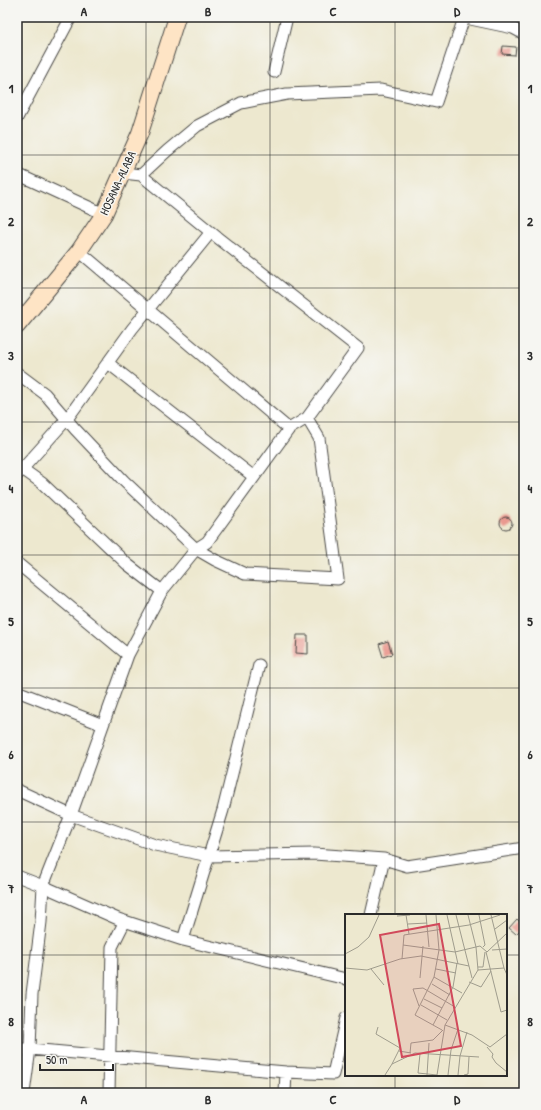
<svg xmlns="http://www.w3.org/2000/svg" width="541" height="1110" font-family="'Patrick Hand',sans-serif">
	<style>
		.building { fill: #e99288 }
		.lines { fill: none; stroke-linecap: round; stroke-linejoin: round }
		.street-casing { stroke: #484744; stroke-width: 13 }
		.secondary-casing { stroke: #484744; stroke-width: 18 }
		.street { stroke: #fff; stroke-width: 11 }
		.secondary { stroke: #fee4c5; stroke-width: 16 }
		.grid { fill: none; stroke: #2b2b2b; stroke-width: 1; stroke-opacity: 0.55 }
		.labels { text-anchor: middle; stroke-width: 3; stroke-linejoin: round; paint-order: stroke }
		.street-label { font-size: 12px; fill: #2b2b2b; stroke: #f6f6f2 }
		.inset-road { fill: none; stroke: #9f9c8d; stroke-width: 1 }
		.view { fill: #d1495b; fill-opacity: 0.15; stroke: #d1495b; stroke-width: 2 }
		.inset-edge { fill: none; stroke: #2b2b2b; stroke-width: 2 }
		.neatline { fill: none; stroke: #2b2b2b; stroke-width: 1.5 }
		.grid-label { font-size: 13px; text-anchor: middle; font-weight: bold; fill: #2b2b2b }
	</style>
	<rect width="100%" height="100%" fill="#f6f6f2"/>
	<filter id="ink" filterUnits="userSpaceOnUse"><feTurbulence type="fractalNoise" baseFrequency=".025" numOctaves="2"/><feDisplacementMap in="SourceGraphic" scale="8" xChannelSelector="R" yChannelSelector="G"/><feConvolveMatrix kernelMatrix="1 2 1 2 8 2 1 2 1" color-interpolation-filters="sRGB"/></filter>
	<filter id="wash" filterUnits="userSpaceOnUse"><feTurbulence type="fractalNoise" baseFrequency=".012" numOctaves="4" result="noise"/><feDisplacementMap in="SourceGraphic" scale="16" xChannelSelector="R" yChannelSelector="G"/><feGaussianBlur stdDeviation="0.9" result="paint"/><feColorMatrix in="noise" values="0 0 0 0 0 0 0 0 0 0 0 0 0 0 0 0 0 1.4 0 .05"/><feComposite in="paint" operator="in"/></filter>
	<g filter="url(#wash)">
		<rect width="100%" height="100%" fill="#ede8cf"/>
		<g id="blocks">
			<path class="building" d="M 503,46 L 516,47 L 515,55 L 502,54 Z
				M500 523a6 6 0 1 1 12 0a6 6 0 1 1-12 0Z
				M 297,635 L 308,635 L 308,654 L 296,653 Z
				M 388,641 L 392,654 L 383,657 L 379,644 Z
				M 517,919 L 524,926 L 516,934 L 509,928 Z"/>
		</g>
	</g>
	<g filter="url(#ink)">
		<use href="#blocks" fill-opacity="0" stroke="#484744" stroke-width="1"/>
		<g class="lines">
			<defs>
				<path id="street" d="M 461,17 L 513,28 L 524,34
					M 274,72 L 287,17
					M 17,118 L 71,17
					M 123,173 L 141,175 L 167,151 L 197,126 L 241,103 L 287,94 L 381,90 L 436,102 L 464,18
					M 17,174 L 104,214
					M 79,251 L 289,429
					M 108,363 L 254,477
					M 17,373 L 45,394 L 75,429 L 124,481 L 196,549 L 215,560 L 245,574 L 338,579 L 319,438 L 307,418
					M 21,468 L 42,483 L 127,564 L 162,591
					M 17,475 L 67,419 L 132,329 L 211,232
					M 17,563 L 128,655
					M 17,691 L 103,725
					M 17,790 L 71,815 L 155,845 L 209,856 L 314,854 L 384,859 L 407,866 L 524,848
					M 17,876 L 43,886 L 118,919 L 183,940 L 346,979
					M 371,915 L 384,859
					M 183,940 L 223,810 L 259,665
					M 17,1049 L 30,1049 L 286,1072 L 333,1074 L 346,1018
					M 24,1093 L 30,1049 L 32,994 L 41,922 L 43,886 L 71,815 L 128,655 L 162,591 L 196,549 L 207,542 L 289,429 L 307,418 L 358,348 L 218,238 L 141,175
					M 109,1093 L 112,947 L 125,921
					M 285,1093 L 286,1072"/>
				<path id="secondary" d="M 17,326 L 79,251 L 104,214 L 140,133 L 177,17"/>
			</defs>
			<use href="#street" class="street-casing"/>
			<use href="#secondary" class="secondary-casing"/>
			<use href="#street" class="street"/>
			<use href="#secondary" class="secondary"/>
		</g>
	</g>
	<path class="grid" d="M 146,17 L 146,1093M 270,17 L 270,1093M 395,17 L 395,915M 17,155 L 524,155M 17,288 L 524,288M 17,422 L 524,422M 17,555 L 524,555M 17,688 L 524,688M 17,822 L 524,822M 17,955 L 346,955M 506,955 L 524,955M 395,1075 L 395,1093"/>
	<g class="labels">
		<g class="street-label">
			<text transform="translate(118 183) rotate(-65)" y="4">HOSANA-ALABA</text>
		</g>
	</g>
	<g transform="translate(345 914)">
		<rect width="162" height="162" fill="#ede8cf"/>
		<path class="inset-road" d="M 61,1 L 64,20M 81,1 L 84,33M 91,1 L 94,36 L 89,63 L 70,101 L 97,116M 102,1 L 113,50M 111,1 L 127,64M 134,1 L 140,31 L 138,33M 146,1 L 159,54M 52,2 L 65,1M 63,10 L 82,9M 150,15 L 162,6M 58,31 L 110,38 L 135,32 L 142,38 L 162,19M 147,36 L 162,35M 141,38 L 156,98 L 162,96M 0,40 L 13,33 L 24,23 L 34,1M 57,45 L 59,21 L 124,11 L 155,1M 133,53 L 138,53 L 140,38M 0,54 L 22,56 L 55,45 L 76,42 L 124,52M 26,55 L 39,71M 91,55 L 111,59M 133,56 L 159,54 L 162,61M 89,63 L 117,79M 75,64 L 78,32M 124,68 L 136,73 L 146,57M 87,70 L 105,81M 79,85 L 97,94M 76,91 L 102,106M 74,92 L 68,75 L 78,74 L 110,93M 88,111 L 108,73 L 112,49M 100,111 L 127,121 L 145,133 L 162,120M 33,113 L 31,120 L 55,134 L 47,150M 142,133 L 148,140 L 147,143 L 151,149 L 162,158M 54,137 L 66,139M 65,139 L 66,129 L 88,126 L 98,116M 75,140 L 73,159 L 92,161M 40,161 L 47,150 L 70,139 L 134,143M 82,161 L 84,129M 92,161 L 100,111 L 133,56 L 131,33 L 123,1M 103,161 L 106,136 L 113,115M 113,161 L 115,142 L 122,118M 119,161 L 123,160 L 124,143"/>
		<path class="view" d="M 94,10 L 116,132 L 57,143 L 35,21 Z"/>
		<rect width="162" height="162" class="inset-edge"/>
	</g>
	<rect width="541" height="1110" fill="none" stroke="#f6f6f2" stroke-width="44"/>
	<path d="M40 1064v6h73v-6" fill="none" stroke="#2b2b2b" stroke-width="2"/>
	<text x="46" y="1064" font-size="12" fill="#2b2b2b" stroke="#f6f6f2" stroke-width="3" paint-order="stroke">50 m</text>
	<rect x="22" y="22" width="497" height="1066" class="neatline"/>
	<g class="grid-label">
		<text x="84" y="16">A</text>
		<text x="208" y="16">B</text>
		<text x="333" y="16">C</text>
		<text x="457" y="16">D</text>
		<text x="11" y="93">1</text>
		<text x="530" y="93">1</text>
		<text x="11" y="226">2</text>
		<text x="530" y="226">2</text>
		<text x="11" y="360">3</text>
		<text x="530" y="360">3</text>
		<text x="11" y="493">4</text>
		<text x="530" y="493">4</text>
		<text x="11" y="626">5</text>
		<text x="530" y="626">5</text>
		<text x="11" y="759">6</text>
		<text x="530" y="759">6</text>
		<text x="11" y="893">7</text>
		<text x="530" y="893">7</text>
		<text x="11" y="1026">8</text>
		<text x="530" y="1026">8</text>
		<text x="84" y="1104">A</text>
		<text x="208" y="1104">B</text>
		<text x="333" y="1104">C</text>
		<text x="457" y="1104">D</text>
	</g>
</svg>
